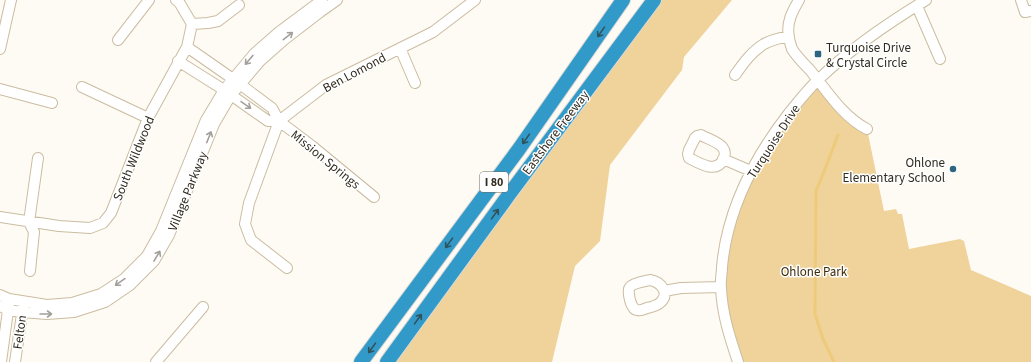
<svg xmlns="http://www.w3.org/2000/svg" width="1031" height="362" font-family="'Source Sans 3',sans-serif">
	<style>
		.green { fill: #efd39a }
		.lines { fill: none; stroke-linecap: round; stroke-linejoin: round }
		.stream { stroke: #f0ca7b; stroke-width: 3 }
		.minor-casing { stroke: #cbbca0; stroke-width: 12 }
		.highway-casing { stroke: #dad9d7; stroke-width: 16 }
		.minor { stroke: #fff; stroke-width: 10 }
		.highway { stroke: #329ac9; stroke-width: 14 }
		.oneway { stroke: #31525a }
		.oneway2 { stroke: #a2a09a }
		.poi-dot { fill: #2d647f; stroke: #fff; stroke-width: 1.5 }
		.labels { text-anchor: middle; stroke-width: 3; stroke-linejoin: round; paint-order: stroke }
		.shield { fill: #fff; stroke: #6e6b62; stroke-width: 1 }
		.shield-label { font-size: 12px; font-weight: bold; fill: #302b1f }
		.poi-label { font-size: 13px; fill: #302b1f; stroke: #fff; text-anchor: start }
		.street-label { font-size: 13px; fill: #302b1f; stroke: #fff }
		.park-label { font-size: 13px; fill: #3c2c08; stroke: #fff }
	</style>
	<rect width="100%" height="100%" fill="#fefbf5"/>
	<path class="green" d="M 654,0 L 732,0 L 684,57 L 682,70 L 610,165 L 600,241 L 575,266 L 552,362 L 387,362 Z
		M 818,80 L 867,129 L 884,211 L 896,209 L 898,214 L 902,214 L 909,249 L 960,239 L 964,241 L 971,270 L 1031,296 L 1031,362 L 738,362 L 730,337 L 723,255 L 751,171 Z"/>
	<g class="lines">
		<path class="stream" d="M 834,362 L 823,339 L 815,314 L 816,191 L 825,169 L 838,135"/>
		<defs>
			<path id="minor" d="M 799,0 C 792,12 786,23 789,37 C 789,41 791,45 792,49 C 797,57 804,64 810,70 C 827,91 843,117 867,129
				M 1021,0 L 1025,12 L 1031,11
				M 917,6 L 940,59
				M 192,24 L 208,23 L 218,21 L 239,5
				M 118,40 L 149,0
				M 187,47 L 233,79 L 272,108 L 279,121 L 312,146 L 374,197
				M 400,48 L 415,83
				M 0,49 L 11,0
				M 178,61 L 224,90 L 268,121 L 279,121
				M 735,75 C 743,64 751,52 764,44 C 771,40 780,38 788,36
				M 82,87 L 148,118
				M 0,89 L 52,103
				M 701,135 C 708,139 719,142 723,148 C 726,152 725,156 723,160 C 716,174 699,163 689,158 L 688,154 L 689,150 L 695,138 L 697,136 Z
				M 723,159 L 751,171
				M 0,217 L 59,226 L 90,228 L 103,223 L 111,213 L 148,118 L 187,47 L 192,24 L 179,2 L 176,0
				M 287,268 L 251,240 L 245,224 L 249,203 L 279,121 L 326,85 L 433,32 L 475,0
				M 30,271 L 34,232 L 29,222 L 38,158
				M 650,280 C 661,282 670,293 661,302 C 657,306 652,307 647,308 C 644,309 641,311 638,310 C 636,310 634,309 633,307 C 630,303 627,290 630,287 C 633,283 646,281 650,280 Z
				M 664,291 L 681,288 L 721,287
				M 0,295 L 9,299 L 47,305 L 72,303 L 101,294 L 124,279 L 147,256 L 161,231 L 206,120 L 224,90 L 254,54 L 279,32 L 322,0
				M 0,306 L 8,310 L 22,312 L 47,314 L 74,312 L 105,302 L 130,285 L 154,261 L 169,235 L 214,124 L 231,95 L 260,61 L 285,39 L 320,12 L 337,0
				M 1,362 L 9,303
				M 15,362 L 23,307
				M 156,362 L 203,307
				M 738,362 C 730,338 722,314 721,288 C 720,281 722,274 722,267 C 727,210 754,158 789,113 C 798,102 808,89 819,79 C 851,48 888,23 926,0"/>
			<path id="highway" d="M 361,362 L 519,149 L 623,0
				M 387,362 L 508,196 L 654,0"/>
		</defs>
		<use href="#minor" class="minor-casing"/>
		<use href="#highway" class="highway-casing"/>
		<use href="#minor" class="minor"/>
		<use href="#highway" class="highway"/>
	</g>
	<defs><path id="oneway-shaft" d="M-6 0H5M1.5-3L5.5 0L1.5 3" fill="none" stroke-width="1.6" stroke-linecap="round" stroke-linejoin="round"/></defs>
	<g class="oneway">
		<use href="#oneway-shaft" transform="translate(601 32) rotate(125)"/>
		<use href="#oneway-shaft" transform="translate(526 139) rotate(125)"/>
		<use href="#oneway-shaft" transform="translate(495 214) rotate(-54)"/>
		<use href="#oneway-shaft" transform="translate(449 243) rotate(126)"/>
		<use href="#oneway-shaft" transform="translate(418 319) rotate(-54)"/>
		<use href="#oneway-shaft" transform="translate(372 348) rotate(126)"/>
	</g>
	<g class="oneway2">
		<use href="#oneway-shaft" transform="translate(288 36) rotate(-38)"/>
		<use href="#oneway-shaft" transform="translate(249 60) rotate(130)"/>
		<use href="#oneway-shaft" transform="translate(246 105) rotate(35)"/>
		<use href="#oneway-shaft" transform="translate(209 137) rotate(-68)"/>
		<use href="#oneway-shaft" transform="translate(157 256) rotate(-59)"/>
		<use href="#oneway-shaft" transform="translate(120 282) rotate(145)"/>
		<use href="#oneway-shaft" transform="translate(46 314)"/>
	</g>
	<g class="poi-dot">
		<rect x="814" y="50" width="8" height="8" rx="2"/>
		<circle cx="953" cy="169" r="4"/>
	</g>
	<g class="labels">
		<rect class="shield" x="480" y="172" width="28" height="20" rx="3"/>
		<g class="shield-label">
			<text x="494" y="186">I 80</text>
		</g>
		<g class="poi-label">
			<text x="826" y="52">Turquoise Drive<tspan x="826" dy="15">&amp; Crystal Circle</tspan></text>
			<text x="945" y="167" text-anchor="end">Ohlone<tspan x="945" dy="15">Elementary School</tspan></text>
		</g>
		<g class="street-label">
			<text transform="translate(354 72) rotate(-28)" y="5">Ben Lomond</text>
			<text transform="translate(555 132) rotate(-53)" y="5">Eastshore Freeway</text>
			<text transform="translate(773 141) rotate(-57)" y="5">Turquoise Drive</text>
			<text transform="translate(133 158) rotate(-68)" y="5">South Wildwood</text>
			<text transform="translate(326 159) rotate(39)" y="5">Mission Springs</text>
			<text transform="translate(187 191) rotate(-68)" y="5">Village Parkway</text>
			<text transform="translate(19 332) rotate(-82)" y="5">Felton</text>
		</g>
		<g class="park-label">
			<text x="814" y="276">Ohlone Park</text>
		</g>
	</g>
</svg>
